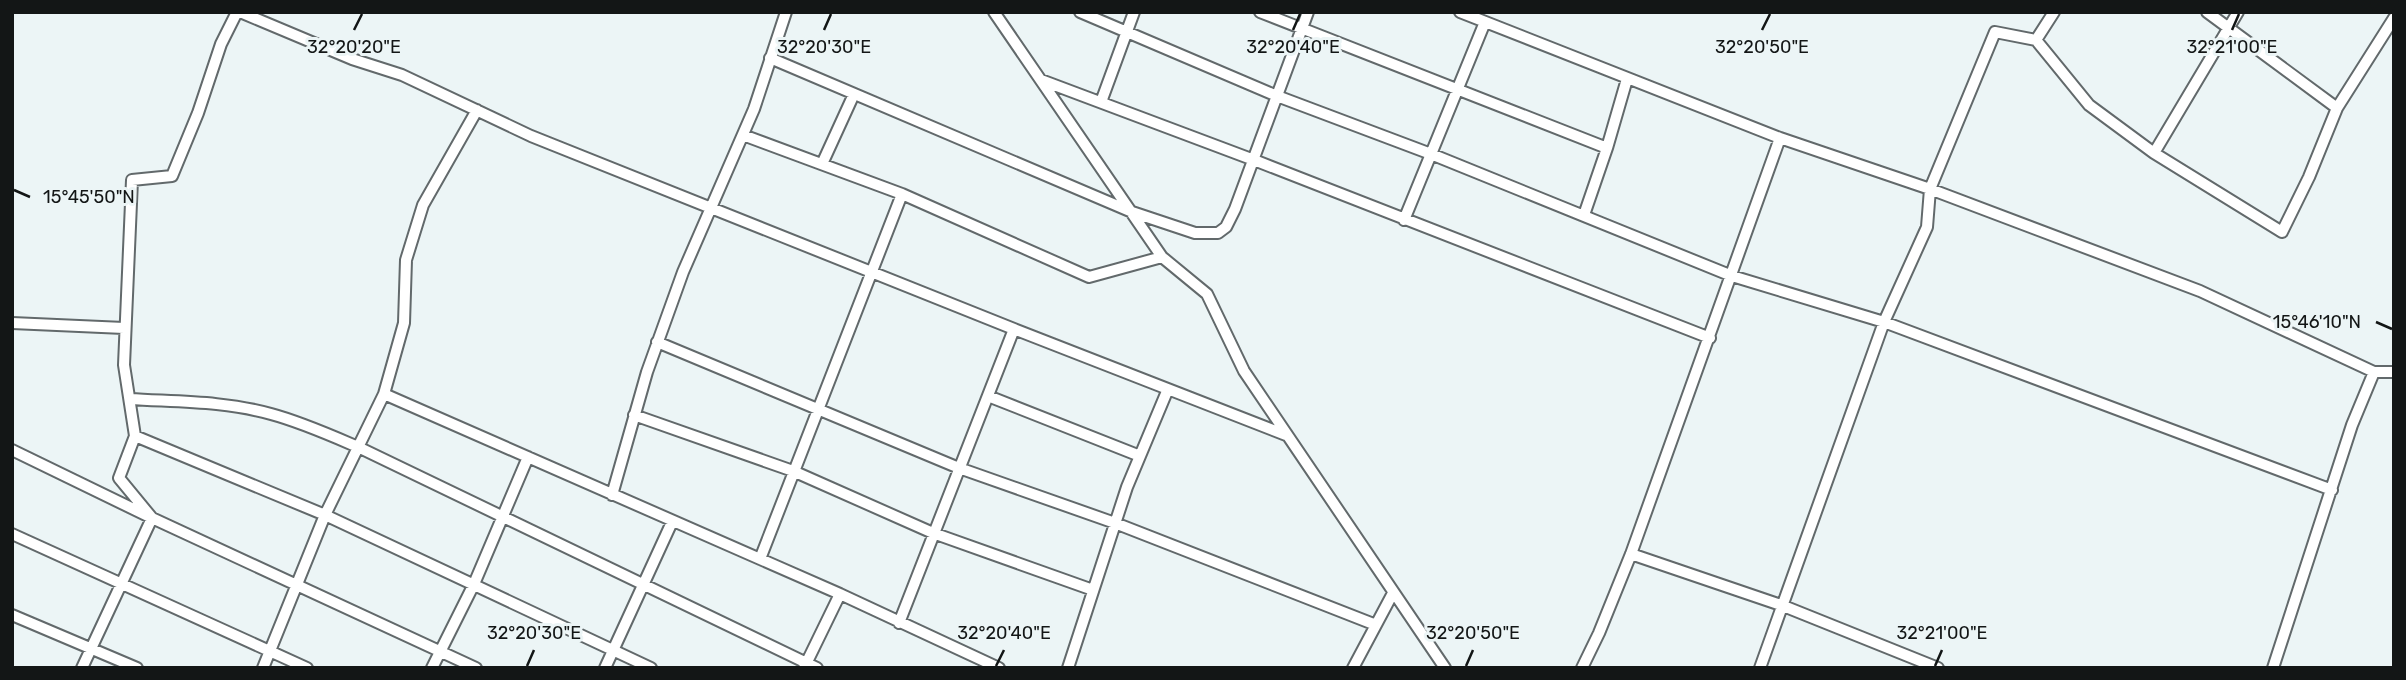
<svg xmlns="http://www.w3.org/2000/svg" width="2406" height="680" font-family="Rubik,sans-serif">
	<style>
		.lines { fill: none; stroke-linecap: round; stroke-linejoin: round }
		.street-casing { stroke: #62696b; stroke-width: 14 }
		.street { stroke: #fff; stroke-width: 10 }
		.ticks { fill: none; stroke: #131616; stroke-width: 2.5 }
		.ticks-label { font-size: 18px; text-anchor: middle; fill: #131616; stroke: #ecf5f6; stroke-width: 6; stroke-linejoin: round; paint-order: stroke }
	</style>
	<rect width="100%" height="100%" fill="#ecf5f6"/>
	<g class="lines">
		<defs>
			<path id="street" d="M 240,12 L 352,59 L 402,75 L 531,136 L 1014,329 L 1286,435
				M 994,12 L 1162,257 L 1207,294 L 1244,371 L 1445,668
				M 1080,12 L 1277,96 L 1431,154 L 1732,276 L 1884,322 L 2332,490
				M 1260,12 L 1607,148
				M 1460,12 L 1780,138 L 1930,189 L 2200,291 L 2374,372 L 2394,372
				M 2207,12 L 2337,108
				M 2036,40 L 2054,12
				M 770,58 L 1132,212 L 1195,233 L 1218,233 L 1226,227 L 1235,209 L 1308,12
				M 1041,80 L 1254,160 L 1710,338
				M 1101,102 L 1134,12
				M 743,135 L 902,194 L 1089,277 L 1162,257
				M 2154,153 L 2238,12
				M 822,164 L 854,94
				M 1584,215 L 1607,148 L 1627,79
				M 1404,220 L 1485,22
				M 12,323 L 124,328
				M 657,342 L 959,468 L 1115,523 L 1376,625
				M 384,394 L 840,594 L 999,668
				M 988,396 L 1140,456
				M 130,399 C 177,402 225,401 271,414 C 301,422 330,435 358,447 L 817,668
				M 634,415 L 793,471 L 933,533 L 1093,590
				M 135,436 L 325,515 L 651,668
				M 12,450 L 152,518 L 476,668
				M 612,495 L 647,372 L 683,272 L 754,109 L 786,12
				M 12,534 L 307,668
				M 1631,554 L 1781,605 L 1938,668
				M 760,559 L 902,194
				M 12,615 L 137,668
				M 899,623 L 1014,329
				M 82,668 L 152,518 L 119,478 L 135,436 L 124,365 L 132,180 L 172,176 L 198,113 L 221,44 L 237,12
				M 263,668 L 325,515 L 384,394 L 404,323 L 406,260 L 423,205 L 477,110
				M 432,668 L 474,584 L 528,457
				M 605,668 L 672,522
				M 804,668 L 840,594
				M 1068,668 L 1127,487 L 1168,389
				M 1353,668 L 1393,593
				M 1582,668 L 1599,633 L 1631,554 L 1780,138
				M 1760,668 L 1884,322 L 1927,227 L 1930,189 L 1995,32 L 2036,40 L 2089,105 L 2154,153 L 2282,232 L 2309,177 L 2337,108 L 2394,18
				M 2273,668 L 2352,425 L 2374,372"/>
		</defs>
		<use href="#street" class="street-casing"/>
		<use href="#street" class="street"/>
	</g>
	<path class="ticks" d="M 354,30 L 362,14M 824,30 L 831,14M 1293,30 L 1300,14M 1762,30 L 1770,14M 2232,30 L 2239,14M 14,190 L 30,197M 2376,322 L 2392,329M 527,666 L 534,650M 996,666 L 1004,650M 1466,666 L 1473,650M 1935,666 L 1942,650"/>
	<g class="ticks-label">
		<text x="354" y="53">32°20'20"E</text>
		<text x="824" y="53">32°20'30"E</text>
		<text x="1293" y="53">32°20'40"E</text>
		<text x="1762" y="53">32°20'50"E</text>
		<text x="2232" y="53">32°21'00"E</text>
		<text x="89" y="203">15°45'50"N</text>
		<text x="2317" y="328">15°46'10"N</text>
		<text x="534" y="639">32°20'30"E</text>
		<text x="1004" y="639">32°20'40"E</text>
		<text x="1473" y="639">32°20'50"E</text>
		<text x="1942" y="639">32°21'00"E</text>
	</g>
	<rect width="2406" height="680" fill="none" stroke="#131616" stroke-width="28"/>
</svg>
